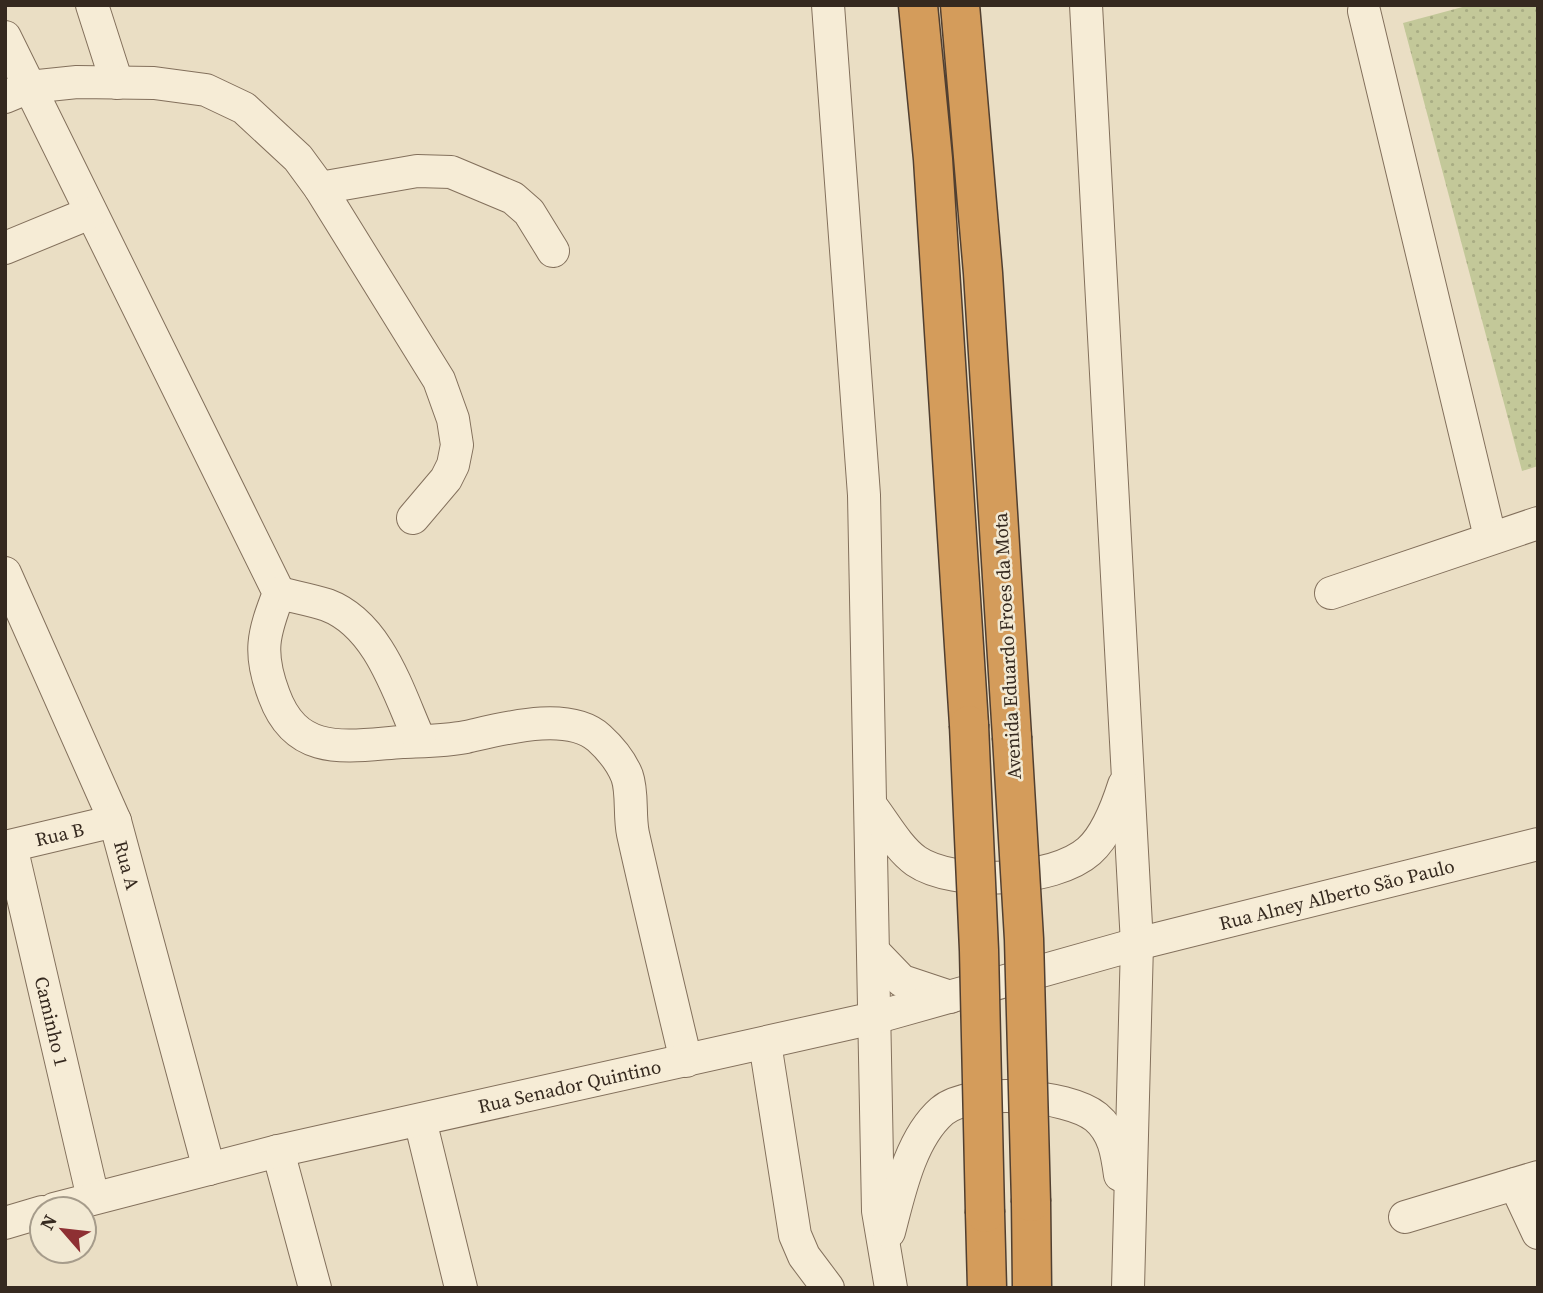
<svg xmlns="http://www.w3.org/2000/svg" width="1543" height="1293" font-family="'Source Serif 4',serif">
	<style>
		.grass { fill: url(#grass-dots) }
		.lines { fill: none; stroke-linecap: round; stroke-linejoin: round }
		.minor-casing { stroke: #83705c; stroke-width: 34 }
		.highway-casing { stroke: #513f30; stroke-width: 41 }
		.minor { stroke: #f6ecd6; stroke-width: 32 }
		.highway { stroke: #d49c5b; stroke-width: 38 }
		.highway-bridge-casing { stroke: #513f30; stroke-width: 41; stroke-linecap: butt }
		.highway-bridge { stroke: #d49c5b; stroke-width: 38 }
		.labels { text-anchor: middle; stroke-width: 5; stroke-linejoin: round; paint-order: stroke }
		.street-label { font-size: 19px; fill: #35291f; stroke: #f2e9d3 }
	</style>
	<defs>
		<pattern id="grass-dots" width="8" height="8" patternUnits="userSpaceOnUse" patternTransform="scale(1.75)"><rect width="8" height="8" fill="#c3c899"/><path d="M2 2h.1M6 6h.1" fill="none" stroke="#a8ac83" stroke-width="1.8" stroke-linecap="round"/></pattern>
	</defs>
	<rect width="100%" height="100%" fill="#eadec4"/>
	<path class="grass" d="M 1470,5 L 1538,5 L 1538,466 L 1522,471 L 1403,23 Z"/>
	<g class="lines">
		<defs>
			<g id="minor">
				<path d="M 92,5 L 117,83"/>
				<path d="M 828,5 L 864,495 L 878,1211 L 891,1288"/>
				<path d="M 1086,5 L 1137,944 L 1128,1288"/>
				<path d="M 1364,11 L 1490,537"/>
				<path d="M 5,37 L 279,593 C 263,634 258,653 274,695 C 297,758 347,746 402,742 C 423,741 446,741 466,737 C 502,729 568,710 599,738 C 610,748 621,761 627,776 C 633,793 629,815 633,834 C 650,910 668,985 686,1061"/>
				<path d="M 5,97 L 29,87 L 77,82 L 154,83 L 206,90 L 244,108 L 298,158 L 320,188 L 439,380 L 453,419 L 457,445 L 453,465 L 446,479 L 413,518"/>
				<path d="M 320,188 L 417,171 L 451,172 L 513,198 L 529,212 L 553,251"/>
				<path d="M 5,248 L 90,213"/>
				<path id="s1" d="M 5,573 L 115,821 L 209,1169"/>
				<path d="M 279,593 C 295,597 311,600 327,605 C 380,625 399,695 420,741"/>
				<path d="M 1331,593 L 1538,523"/>
				<path d="M 872,807 C 885,824 898,848 916,861 C 954,887 1054,882 1089,851 C 1107,835 1117,807 1124,785"/>
				<path id="s2" d="M 11,846 L 93,1198"/>
				<path id="s3" d="M 5,847 L 115,821"/>
				<path d="M 875,953 L 902,981 L 950,997"/>
				<path d="M 765,1043 L 795,1235 L 804,1256 L 828,1288"/>
				<path d="M 420,1120 L 461,1288"/>
				<path d="M 278,1151 L 315,1288"/>
				<path d="M 1515,1184 L 1538,1233"/>
				<path id="s4" d="M 54,1209 L 278,1151 L 874,1018 L 1137,944 L 1538,844"/>
				<path d="M 1405,1217 L 1538,1177"/>
				<path d="M 5,1223 L 42,1212"/>
				<path d="M 889,1232 C 899,1194 910,1139 942,1111 C 971,1087 1067,1094 1096,1117 C 1114,1132 1117,1153 1120,1175"/>
			</g>
			<path id="highway" d="M 918,5 L 933,159 L 969,725
				M 960,5 L 983,273 L 1012,737
				M 1031,1202 L 1032,1288
				M 985,1213 L 987,1288"/>
		</defs>
		<use href="#minor" class="minor-casing"/>
		<use href="#highway" class="highway-casing"/>
		<use href="#minor" class="minor"/>
		<use href="#highway" class="highway"/>
		<defs>
			<path id="highway-bridge" d="M 969,725 L 979,950 L 985,1213
				M 1012,737 L 1024,939 L 1031,1202"/>
		</defs>
		<use href="#highway-bridge" class="highway-bridge-casing"/>
		<use href="#highway-bridge" class="highway-bridge"/>
	</g>
	<g class="labels">
		<g class="street-label">
			<text transform="translate(1007 646) rotate(-93)" y="7">Avenida Eduardo Froes da Mota</text>
			<text dy="7" stroke="none"><textPath href="#s3" startOffset="56">Rua B</textPath></text>
			<text dy="7" stroke="none"><textPath href="#s1" startOffset="317">Rua A</textPath></text>
			<text dy="7" stroke="none"><textPath href="#s4" startOffset="1321">Rua Alney Alberto São Paulo</textPath></text>
			<text dy="7" stroke="none"><textPath href="#s2" startOffset="180">Caminho 1</textPath></text>
			<text dy="7" stroke="none"><textPath href="#s4" startOffset="530">Rua Senador Quintino</textPath></text>
		</g>
	</g>
	<rect width="1543" height="1293" fill="none" stroke="#35291f" stroke-width="14"/>
	<g transform="translate(63 1230) rotate(298)"><circle r="33" fill="#f2e9d3" stroke="#a69c8b" stroke-width="2"/>
	<path d="M0-5L12 26L0 18L-12 26Z" fill="#8e3033"/>
	<text y="-10" font-size="19" font-weight="bold" text-anchor="middle" fill="#35291f">N</text>
	</g>
</svg>
